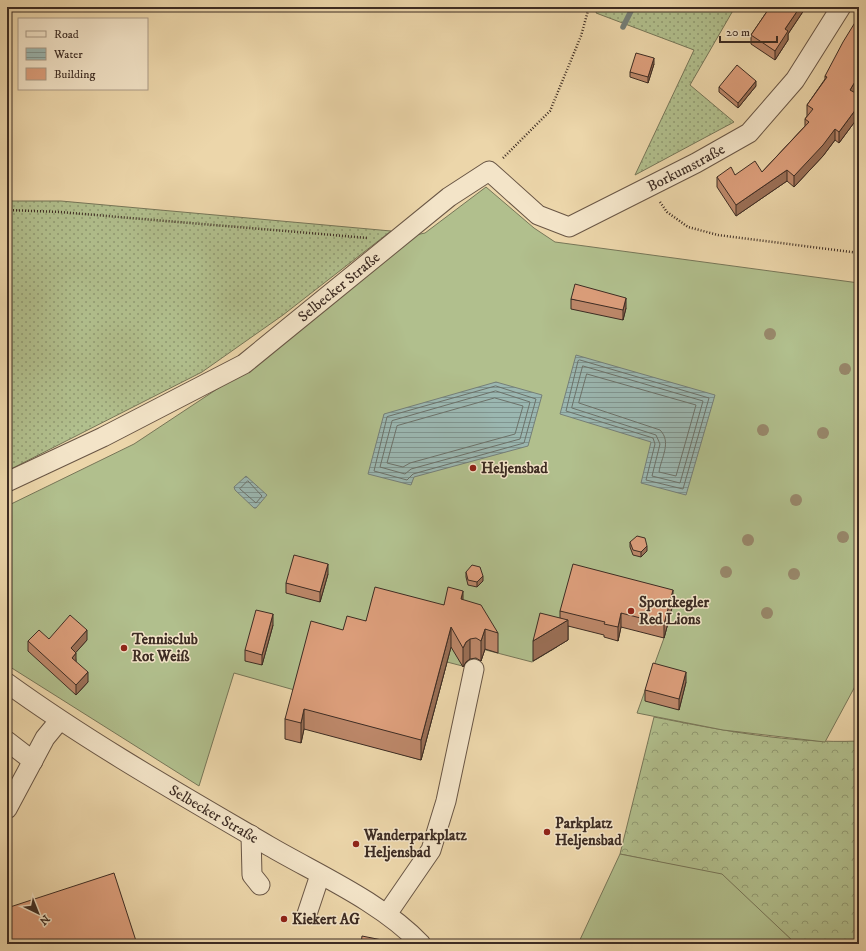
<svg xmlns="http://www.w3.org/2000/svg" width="866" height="951" font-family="'IM FELL DW Pica',serif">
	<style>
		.grass { fill: url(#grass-dots); stroke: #777658 }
		.forest { fill: url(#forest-crowns); stroke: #777658 }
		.garden { fill: #b1bf8d; stroke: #777658 }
		.water { fill: url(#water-rules); stroke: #757f78 }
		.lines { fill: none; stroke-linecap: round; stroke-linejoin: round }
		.shore { stroke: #6c726a; stroke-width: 1 }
		.stream { stroke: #757f78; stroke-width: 5.5 }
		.minor-casing { stroke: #695645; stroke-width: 21 }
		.path { stroke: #3d2c23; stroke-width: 2.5; stroke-dasharray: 1 2; stroke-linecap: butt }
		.minor { stroke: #f3e4c8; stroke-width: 19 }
		.tree { fill: #98886b }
		.wall { fill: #bd886a; stroke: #3d2c23 }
		.shaded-wall { fill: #9a6f56; stroke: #3d2c23 }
		.building { fill: #dc9e7b; stroke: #3d2c23 }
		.poi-dot { fill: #8f2418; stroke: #f3e4c8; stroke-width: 1.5 }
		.labels { text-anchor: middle; stroke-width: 3; stroke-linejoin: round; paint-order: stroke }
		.street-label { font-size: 15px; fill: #3d2c23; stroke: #f3e4c8 }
		.poi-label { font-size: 15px; font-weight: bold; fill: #3d2c23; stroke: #f3e4c8; text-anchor: start }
	</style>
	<defs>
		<pattern id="grass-dots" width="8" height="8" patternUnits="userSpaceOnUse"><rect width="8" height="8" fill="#b1bf8d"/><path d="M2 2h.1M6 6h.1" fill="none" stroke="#919b73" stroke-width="1.8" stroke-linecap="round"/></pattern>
		<pattern id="forest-crowns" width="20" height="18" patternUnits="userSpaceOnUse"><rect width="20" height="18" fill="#b1bf8d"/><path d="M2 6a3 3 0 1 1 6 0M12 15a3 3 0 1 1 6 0" fill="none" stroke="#919b73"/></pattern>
		<pattern id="water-rules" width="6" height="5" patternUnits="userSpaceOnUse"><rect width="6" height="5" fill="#9bb7b1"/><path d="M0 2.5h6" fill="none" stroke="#809590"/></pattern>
	</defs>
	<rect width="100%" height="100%" fill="#ecd6aa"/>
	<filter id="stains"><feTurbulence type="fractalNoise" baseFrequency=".005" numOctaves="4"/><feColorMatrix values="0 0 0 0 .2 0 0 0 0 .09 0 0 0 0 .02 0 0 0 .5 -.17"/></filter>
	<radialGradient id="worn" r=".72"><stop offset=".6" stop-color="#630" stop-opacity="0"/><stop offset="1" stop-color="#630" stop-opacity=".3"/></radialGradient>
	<path class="grass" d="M 598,7 L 735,7 L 690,85 L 734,122 L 635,175 L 694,50 L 596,13 Z
		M 7,201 L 61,201 L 391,231 L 283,315 L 202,372 L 7,471 Z"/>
	<path class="forest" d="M 654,717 C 721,730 790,744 859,741 L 859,944 L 796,944 L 722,875 L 620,854 Z"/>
	<path class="garden" d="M 486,187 L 534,228 L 555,242 L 859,283 L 859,679 L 825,742 L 723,730 L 637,713 L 664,638 L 673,604 L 573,578 L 557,647 L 532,662 L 478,648 L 474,669 L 447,662 L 421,760 L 290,723 L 298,691 L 234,673 L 199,786 L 7,665 L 7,506 L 134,444 L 261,360 L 407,237 L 425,233 Z
		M 620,854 L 722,874 L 796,944 L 578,944 Z"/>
	<path class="water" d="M 576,355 L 715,395 L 686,495 L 641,483 L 651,442 L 560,414 Z
		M 496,382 L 542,395 L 528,446 L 414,477 L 411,485 L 368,474 L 384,414 Z
		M 246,476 L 267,495 L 256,508 L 254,508 L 235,490 L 234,487 Z"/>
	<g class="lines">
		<path class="shore" d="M 580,360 L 709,398 L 683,489 L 646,480 L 655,444 L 653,438 L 566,411 L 578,361 Z
			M 583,366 L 703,401 L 680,483 L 652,476 L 660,444 L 656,435 L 572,408 Z
			M 587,374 L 696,405 L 676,476 L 659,472 C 661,458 672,442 660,430 L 579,403 Z
			M 496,386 L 536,399 L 524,443 L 413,474 L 407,480 L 374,471 L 387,417 Z
			M 496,391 L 530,402 L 520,439 L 411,469 L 405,474 L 380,467 L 392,421 Z
			M 495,398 L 523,406 L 515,434 L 410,463 L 403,467 L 387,463 L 397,426 Z
			M 248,481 L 262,496 L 256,503 L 240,489 Z"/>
		<path class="stream" d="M 623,27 L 633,7"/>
		<defs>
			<g id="minor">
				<path id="s1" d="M 7,482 L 103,437 L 244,364 L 449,197 L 489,171 L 538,215 L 569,227 L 696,163 L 749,133 L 795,80 L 841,7"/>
				<path id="s2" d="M 7,683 C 90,743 180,794 269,846 C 319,875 381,902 421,944"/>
				<path d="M 7,741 L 33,761"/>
				<path d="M 7,809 L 45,738 L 59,721"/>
				<path d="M 251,835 L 252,875 L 260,885"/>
				<path d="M 307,914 L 320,875"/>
				<path d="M 387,914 L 431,850 L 446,801 L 474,669"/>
			</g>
		</defs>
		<use href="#minor" class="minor-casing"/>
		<path class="path" d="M 503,158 L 550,111 L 581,36 L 589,7
			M 660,202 L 667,212 L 688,227 L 718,235 L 859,253
			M 7,210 L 60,212 L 368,238"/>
		<use href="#minor" class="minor"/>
	</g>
	<g class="tree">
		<circle cx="770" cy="334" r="6"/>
		<circle cx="845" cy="369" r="6"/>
		<circle cx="763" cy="430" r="6"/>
		<circle cx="823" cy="433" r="6"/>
		<circle cx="796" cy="500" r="6"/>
		<circle cx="843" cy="537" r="6"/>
		<circle cx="748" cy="540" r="6"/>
		<circle cx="726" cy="572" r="6"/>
		<circle cx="794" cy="574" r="6"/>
		<circle cx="767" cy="613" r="6"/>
	</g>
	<path class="wall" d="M 770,7 L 806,7 L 788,34 L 788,40 L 775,60 L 751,44 L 751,35 Z
		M 654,64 L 648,83 L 630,77 L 630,72 Z
		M 825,76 L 859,95 L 859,116 L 839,143 L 835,140 L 823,156 L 794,187 L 787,181 L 736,216 L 717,187 L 717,177 L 762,172 L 805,126 L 805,119 L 807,116 L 807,105 L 825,79 Z
		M 756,86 L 738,108 L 719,92 L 719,87 Z
		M 571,299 L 626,308 L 623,320 L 571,309 Z
		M 630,542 L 647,551 L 641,557 L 633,555 L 630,547 Z
		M 466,572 L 483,581 L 477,587 L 468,585 L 466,577 Z
		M 328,574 L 320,602 L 286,593 L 286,583 Z
		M 463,600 L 498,633 L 498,653 L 485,649 L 481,661 L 476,658 L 470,659 L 466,662 L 463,667 L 451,647 L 421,760 L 304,729 L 301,743 L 285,739 L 285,719 L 343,630 L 366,621 L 444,605 Z
		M 673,604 L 664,638 L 621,627 L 618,641 L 604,637 L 604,635 L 568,626 L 568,640 L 533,661 L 560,618 L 560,611 Z
		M 273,625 L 262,665 L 245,661 L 245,650 Z
		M 87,640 L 75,653 L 76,662 L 88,682 L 76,695 L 28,651 L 28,641 Z
		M 686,682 L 679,710 L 645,701 L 645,690 Z"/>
	<path class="shaded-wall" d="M 800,7 L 806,7 L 788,34 L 788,40 L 775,60 L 775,51 L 785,29 Z
		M 654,58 L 654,64 L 648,83 L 648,77 Z
		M 859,75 L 859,86 L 850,101 L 850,90 Z
		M 756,81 L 756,86 L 738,108 L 738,103 Z
		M 859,105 L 859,116 L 839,143 L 839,132 Z
		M 835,129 L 835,140 L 823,156 L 794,187 L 794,176 Z
		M 787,170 L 787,181 L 736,216 L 736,205 Z
		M 626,298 L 626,308 L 623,320 L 623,310 Z
		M 647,546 L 647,551 L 641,557 L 641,552 Z
		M 328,564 L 328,574 L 320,602 L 320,592 Z
		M 483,576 L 483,581 L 477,587 L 477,582 Z
		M 673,590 L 673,604 L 664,638 L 664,624 Z
		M 463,591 L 463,611 L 461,599 Z
		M 621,613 L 621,627 L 618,641 L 618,627 Z
		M 273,614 L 273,625 L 262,665 L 262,655 Z
		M 568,620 L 568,640 L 533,661 L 533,641 Z
		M 451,627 L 451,647 L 421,760 L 421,740 Z
		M 485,629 L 485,649 L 481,661 L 481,641 Z
		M 87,630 L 87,640 L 71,658 L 71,648 Z
		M 470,639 L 470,659 L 466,662 L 463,667 L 463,648 L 466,642 Z
		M 76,653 L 76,663 L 72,658 Z
		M 88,672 L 88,682 L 76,695 L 76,685 Z
		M 686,672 L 686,682 L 679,710 L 679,699 Z
		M 304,709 L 304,729 L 301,743 L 301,723 Z"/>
	<path class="building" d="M 770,7 L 800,7 L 785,29 L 788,31 L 775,51 L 751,35 Z
		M 859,16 L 859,75 L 850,90 L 859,95 L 859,105 L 839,132 L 835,129 L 823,145 L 794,176 L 787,170 L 736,205 L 717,177 L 731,167 L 735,175 L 755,161 L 762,172 L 809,122 L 805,119 L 813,109 L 807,105 L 827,77 L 825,76 L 843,42 Z
		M 636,53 L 654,58 L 648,77 L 630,72 Z
		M 737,65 L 756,81 L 738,103 L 719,87 Z
		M 575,284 L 626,298 L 623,310 L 571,299 Z
		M 637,536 L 645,538 L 647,546 L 641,552 L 633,550 L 630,542 Z
		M 294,555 L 328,564 L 320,592 L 286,583 Z
		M 573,564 L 673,590 L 664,624 L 621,613 L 618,627 L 604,624 L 605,622 L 560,611 Z
		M 472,565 L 480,567 L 483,576 L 477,582 L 468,580 L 466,572 Z
		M 375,587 L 444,605 L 448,587 L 463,591 L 461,599 L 481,605 L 498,633 L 485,629 L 481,641 L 476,638 L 470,639 L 466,642 L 463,648 L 451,627 L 421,740 L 304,709 L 301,723 L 285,719 L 311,621 L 343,630 L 347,616 L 366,621 Z
		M 256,610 L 273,614 L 262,655 L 245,650 Z
		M 540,613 L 568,620 L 533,641 Z
		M 70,615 L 87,630 L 71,648 L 76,653 L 72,658 L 88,672 L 76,685 L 28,641 L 39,630 L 49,639 Z
		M 653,663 L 686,672 L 679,699 L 645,690 Z
		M 114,873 L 137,944 L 7,944 L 7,908 Z
		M 362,936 L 382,940 L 381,944 L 361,944 Z"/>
	<g class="poi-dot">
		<circle cx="473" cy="468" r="4"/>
		<circle cx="631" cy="611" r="4"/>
		<circle cx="124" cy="648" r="4"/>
		<circle cx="547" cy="832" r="4"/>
		<circle cx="356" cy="844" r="4"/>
		<circle cx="284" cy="919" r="4"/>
	</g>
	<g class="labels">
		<g class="street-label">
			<text dy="5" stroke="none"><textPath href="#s1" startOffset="807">Borkumstraße</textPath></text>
			<text dy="5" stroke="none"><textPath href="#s1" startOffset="387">Selbecker Straße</textPath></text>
			<text dy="5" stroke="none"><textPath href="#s2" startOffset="245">Selbecker Straße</textPath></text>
		</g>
		<g class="poi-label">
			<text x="481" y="473">Heljensbad</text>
			<text x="639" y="607">Sportkegler<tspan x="639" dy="17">Red Lions</tspan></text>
			<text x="132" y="644">Tennisclub<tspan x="132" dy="17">Rot Weiß</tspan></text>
			<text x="555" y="828">Parkplatz<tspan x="555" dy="17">Heljensbad</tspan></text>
			<text x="364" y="840">Wanderparkplatz<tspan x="364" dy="17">Heljensbad</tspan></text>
			<text x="292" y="924">Kiekert AG</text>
		</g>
	</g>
	<rect width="866" height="951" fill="none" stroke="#ecd6aa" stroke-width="24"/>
	<rect x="8" y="8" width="850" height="935" fill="none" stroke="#3d2c23" stroke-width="2"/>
	<rect x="12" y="12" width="842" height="927" fill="none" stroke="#3d2c23"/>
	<rect x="18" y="18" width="130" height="72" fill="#f3e4c8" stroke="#aa9a86"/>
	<rect x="26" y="31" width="20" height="6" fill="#f3e4c8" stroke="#aa9a86"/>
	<text x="54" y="38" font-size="12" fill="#3d2c23">Road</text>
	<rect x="26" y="48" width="20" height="12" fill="url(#water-rules)" stroke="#aa9a86"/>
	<text x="54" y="58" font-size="12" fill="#3d2c23">Water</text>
	<rect x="26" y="68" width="20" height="12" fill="#dc9e7b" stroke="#aa9a86"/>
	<text x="54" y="78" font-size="12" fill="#3d2c23">Building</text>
	<g transform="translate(38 913) rotate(137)" stroke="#f3e4c8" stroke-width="3" paint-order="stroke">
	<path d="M0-3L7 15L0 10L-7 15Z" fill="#3d2c23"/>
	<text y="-6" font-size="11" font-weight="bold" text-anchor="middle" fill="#3d2c23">N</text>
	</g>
	<path d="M720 36v6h57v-6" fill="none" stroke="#3d2c23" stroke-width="2"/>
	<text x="726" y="36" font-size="12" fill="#3d2c23" stroke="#f3e4c8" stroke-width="3" paint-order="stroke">20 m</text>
	<rect width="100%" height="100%" filter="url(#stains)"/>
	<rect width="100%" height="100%" fill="url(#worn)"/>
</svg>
